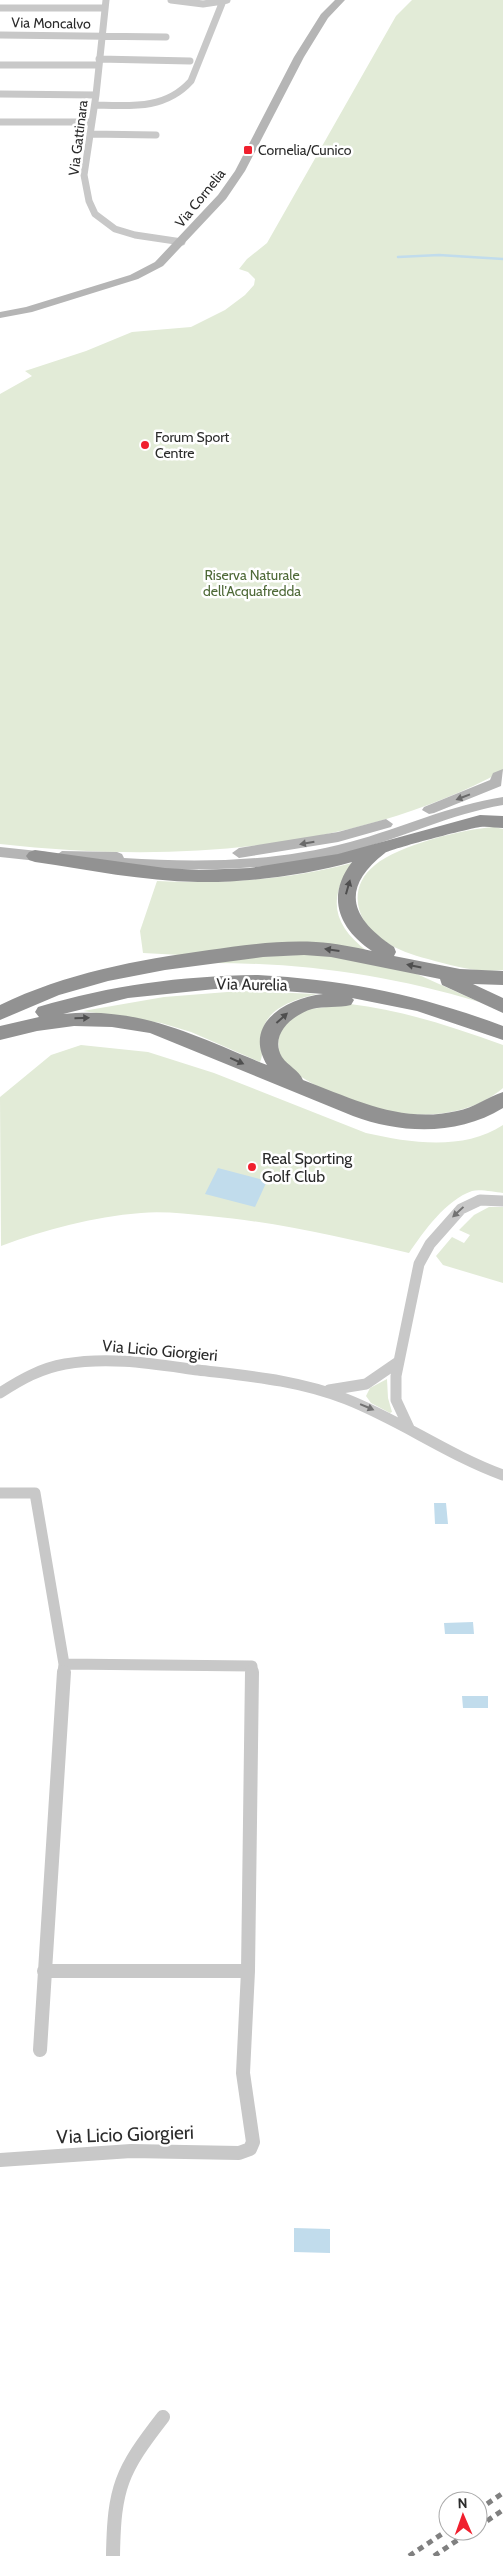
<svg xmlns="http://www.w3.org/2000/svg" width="503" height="2556" font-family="Cabin,sans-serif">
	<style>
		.green { fill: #e2ebd7 }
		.water { fill: #c1dcec }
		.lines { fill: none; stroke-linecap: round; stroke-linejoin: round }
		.stream { stroke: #c1dcec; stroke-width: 2.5 }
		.street-far2 { stroke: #c8c8c8; stroke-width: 7 }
		.street-far1 { stroke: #c8c8c8; stroke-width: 11 }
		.street { stroke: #c8c8c8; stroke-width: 14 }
		.secondary { fill: #b5b5b5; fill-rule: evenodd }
		.highway { fill: #929292; fill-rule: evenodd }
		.rail { stroke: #808080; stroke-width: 5; stroke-dasharray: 6 5; stroke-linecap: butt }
		.oneway { fill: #696969 }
		.oneway2 { fill: #4f4f4f }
		.oneway3 { fill: #727272 }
		.poi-dot { fill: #f0202e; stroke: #fff; stroke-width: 2 }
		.labels { text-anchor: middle; stroke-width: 5; stroke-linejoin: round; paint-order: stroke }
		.far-street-label { font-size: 14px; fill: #2b2b2b; stroke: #fff }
		.far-poi-label { font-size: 14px; fill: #2b2b2b; stroke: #fff; text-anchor: start }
		.far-park-label { font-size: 14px; fill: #4e6937; stroke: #fff }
		.street-label { font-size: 16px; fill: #2b2b2b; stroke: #fff }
		.poi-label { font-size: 16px; fill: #2b2b2b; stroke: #fff; text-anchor: start }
		.near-street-label { font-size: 19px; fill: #2b2b2b; stroke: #fff }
	</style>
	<rect width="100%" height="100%" fill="#fff"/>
	<path class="green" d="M 412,0 L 503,0 L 503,771 C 351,853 169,863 0,844 L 0,394 L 32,376 L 25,371 L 86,351 L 132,332 L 191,327 L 225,310 L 245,295 L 254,285 L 255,279 L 248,272 L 239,269 L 247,259 L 267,243 L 396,16 Z
		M 494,827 L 503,829 L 503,970 C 477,973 453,966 428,959 C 412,955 397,950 383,940 C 355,922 347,887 375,865 C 399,845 463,829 494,827 Z
		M 352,863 C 327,900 333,925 368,952 L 181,955 L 143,953 L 140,931 L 157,881 C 221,884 289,880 352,863 Z
		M 319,954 L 408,970 L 479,1002 C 389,975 305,963 211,963 L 235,958 Z
		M 240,991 L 317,994 C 296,999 265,1008 262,1034 C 261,1043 264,1053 260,1062 L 191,1032 L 161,1023 L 83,1011 L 164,997 Z
		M 350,1004 C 402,1010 453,1027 503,1045 L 503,1088 C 441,1140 335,1107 279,1061 L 278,1030 L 303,1010 Z
		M 81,1045 L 148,1052 L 214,1073 L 366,1133 C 411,1143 463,1151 503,1125 L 503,1193 C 494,1192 480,1189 472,1191 C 446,1200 424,1231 409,1253 C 343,1238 277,1222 209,1216 C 187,1214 163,1211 141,1213 C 92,1217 47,1229 1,1246 L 0,1097 L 51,1055 Z
		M 489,1207 L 503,1207 L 503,1283 L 443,1265 L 436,1256 L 452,1237 L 464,1243 L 470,1235 L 459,1230 L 474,1215 Z
		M 387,1379 L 388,1398 L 392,1412 L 390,1413 L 371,1403 L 366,1396 L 370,1388 Z"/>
	<path class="water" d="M 218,1168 L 267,1181 L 255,1207 L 205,1194 Z
		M 434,1503 L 446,1503 L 448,1524 L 435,1524 Z
		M 473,1622 L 474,1634 L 445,1634 L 444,1623 Z
		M 462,1696 L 488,1696 L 488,1708 L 463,1708 Z
		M 294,2228 L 330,2229 L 330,2253 L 294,2252 Z"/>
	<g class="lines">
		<path class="stream" d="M 398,257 L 439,255 L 503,259"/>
		<path class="street-far2" d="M 106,0 L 96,95 L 84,175 L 89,201 L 95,214 L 115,229 L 135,235 L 182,242
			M 171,0 L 203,4 L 223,1
			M 0,8 L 105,8
			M 0,35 L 166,37
			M 99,59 L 190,61
			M 0,65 L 98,65
			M 0,94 L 96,95
			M 95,105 C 130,106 165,110 191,81 L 223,1 L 227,0
			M 0,122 L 92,122
			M 90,134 L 156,135"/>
		<path class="street-far1" d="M 329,1390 L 366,1384 L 398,1362
			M 0,1393 C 20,1380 41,1368 65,1364 C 110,1356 154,1364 198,1370 C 248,1376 298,1380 346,1399 C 400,1420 448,1455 503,1475
			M 409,1428 L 396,1400 L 396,1376 L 419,1264 L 430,1244 L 461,1209 L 480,1200 L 503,1201
			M 0,1493 L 35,1493 L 64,1664 L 63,1673
			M 64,1664 L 252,1666 L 252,1673"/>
		<path class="street" d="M 44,1971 L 248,1971
			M 40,2050 L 64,1672
			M 0,2160 L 131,2151 L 239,2153 L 250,2149 L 253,2142 L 243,2073 L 248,1971 L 252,1672
			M 113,2556 C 114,2487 121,2471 163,2417"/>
		<path class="secondary" d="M 335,0 L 345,0 L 328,18 L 304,57 L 245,171 L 226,199 L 163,266 L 138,279 L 32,312 L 0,318 L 0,312 L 26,307 L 130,275 L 155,262 L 218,195 L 235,171 L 294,57 L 321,14 Z
			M 503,769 L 501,786 L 434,813 L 429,814 L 422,810 L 424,807 L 490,780 L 493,773 Z
			M 503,797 L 503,805 C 451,814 404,837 353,851 C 272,872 190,872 107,866 L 100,861 L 62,861 L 55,856 L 62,851 L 117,852 L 122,854 L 124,858 C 199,863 276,862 350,842 C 402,828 450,805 503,797 Z
			M 386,819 L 393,824 L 391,827 L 338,842 L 239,858 L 232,853 L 239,848 L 338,832 Z
			M 0,847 L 47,852 L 54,857 L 47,862 L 0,857 Z"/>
		<path class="highway" d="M 480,815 L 503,816 L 503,828 C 496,828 488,826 480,827 C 471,828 390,849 385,853 C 340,888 350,918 394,947 L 396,952 L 394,956 L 460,969 L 503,971 L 503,985 L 473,984 L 503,998 L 503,1013 L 442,985 L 440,979 L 331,957 L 304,955 L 263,957 L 165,970 L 108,981 L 59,995 L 0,1020 L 0,1005 C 66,973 137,960 209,950 C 244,945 280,940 316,942 C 335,943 354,947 372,951 C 338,928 326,896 352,862 C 307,875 245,883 198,882 C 143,881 89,870 35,862 L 29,860 L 26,856 L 29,852 L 35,850 L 165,868 L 199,870 L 250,868 L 338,854 Z
			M 258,975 C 347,980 420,995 503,1026 L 503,1040 L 417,1011 L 352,998 L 354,1000 L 351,1005 C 338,1008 325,1006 312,1009 C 292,1015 269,1035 282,1057 C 288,1066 299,1070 303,1080 C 354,1099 401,1124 457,1111 C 474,1108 487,1097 503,1092 L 503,1108 C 457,1136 402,1134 353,1116 L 150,1033 L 112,1027 L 74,1026 L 37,1031 L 0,1040 L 0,1026 L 39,1017 L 35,1012 L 38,1007 C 113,985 181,976 258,975 ZM 215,989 L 258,989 L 323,994 C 287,998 242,1023 267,1065 C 197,1037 142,1006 63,1014 L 128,998 Z"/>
		<path class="rail" d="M 478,2510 L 503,2493
			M 478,2527 L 503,2510
			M 409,2556 L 448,2530
			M 434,2556 L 471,2531"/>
	</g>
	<defs><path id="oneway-solid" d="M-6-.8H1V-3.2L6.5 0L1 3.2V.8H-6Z" transform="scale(1.25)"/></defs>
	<g class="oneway">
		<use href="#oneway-solid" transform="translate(463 797) rotate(159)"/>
		<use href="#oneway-solid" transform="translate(307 843) rotate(170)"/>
	</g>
	<g class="oneway2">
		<use href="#oneway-solid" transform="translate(348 887) rotate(-74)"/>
		<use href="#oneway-solid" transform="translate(332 950) rotate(-172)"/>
		<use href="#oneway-solid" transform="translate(414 966) rotate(-168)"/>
		<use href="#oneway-solid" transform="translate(82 1018) rotate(-1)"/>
		<use href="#oneway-solid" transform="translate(282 1018) rotate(-42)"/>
		<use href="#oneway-solid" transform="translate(237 1061) rotate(24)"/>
	</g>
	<g class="oneway3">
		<use href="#oneway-solid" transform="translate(458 1212) rotate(137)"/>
		<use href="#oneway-solid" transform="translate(367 1407) rotate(23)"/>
	</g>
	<g class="poi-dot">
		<rect x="243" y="145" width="10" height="10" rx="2.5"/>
		<circle cx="145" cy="445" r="5"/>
		<circle cx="252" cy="1167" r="5"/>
	</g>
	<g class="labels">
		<g class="far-street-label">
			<text transform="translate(51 23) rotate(1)" y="5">Via Moncalvo</text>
			<text transform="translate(78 138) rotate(-83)" y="5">Via Gattinara</text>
			<text transform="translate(200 198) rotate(-51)" y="5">Via Cornelia</text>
		</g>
		<g class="far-poi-label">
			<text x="258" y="155">Cornelia/Cunico</text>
			<text x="155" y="442">Forum Sport<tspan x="155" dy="16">Centre</tspan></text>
		</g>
		<g class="far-park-label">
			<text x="252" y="580">Riserva Naturale<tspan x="252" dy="16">dell'Acquafredda</tspan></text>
		</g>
		<g class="street-label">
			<text transform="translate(252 984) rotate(1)" y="6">Via Aurelia</text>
			<text transform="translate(160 1350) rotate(5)" y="6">Via Licio Giorgieri</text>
		</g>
		<g class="poi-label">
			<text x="262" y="1164">Real Sporting<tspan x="262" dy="18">Golf Club</tspan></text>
		</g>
		<g class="near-street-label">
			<text transform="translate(125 2134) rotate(-2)" y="7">Via Licio Giorgieri</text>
		</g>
	</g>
	<g transform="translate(463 2516) rotate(358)"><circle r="24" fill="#ffffff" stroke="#aaaaaa"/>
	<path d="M0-4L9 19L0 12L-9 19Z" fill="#f0202e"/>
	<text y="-8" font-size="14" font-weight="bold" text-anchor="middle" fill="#2b2b2b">N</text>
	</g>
</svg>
